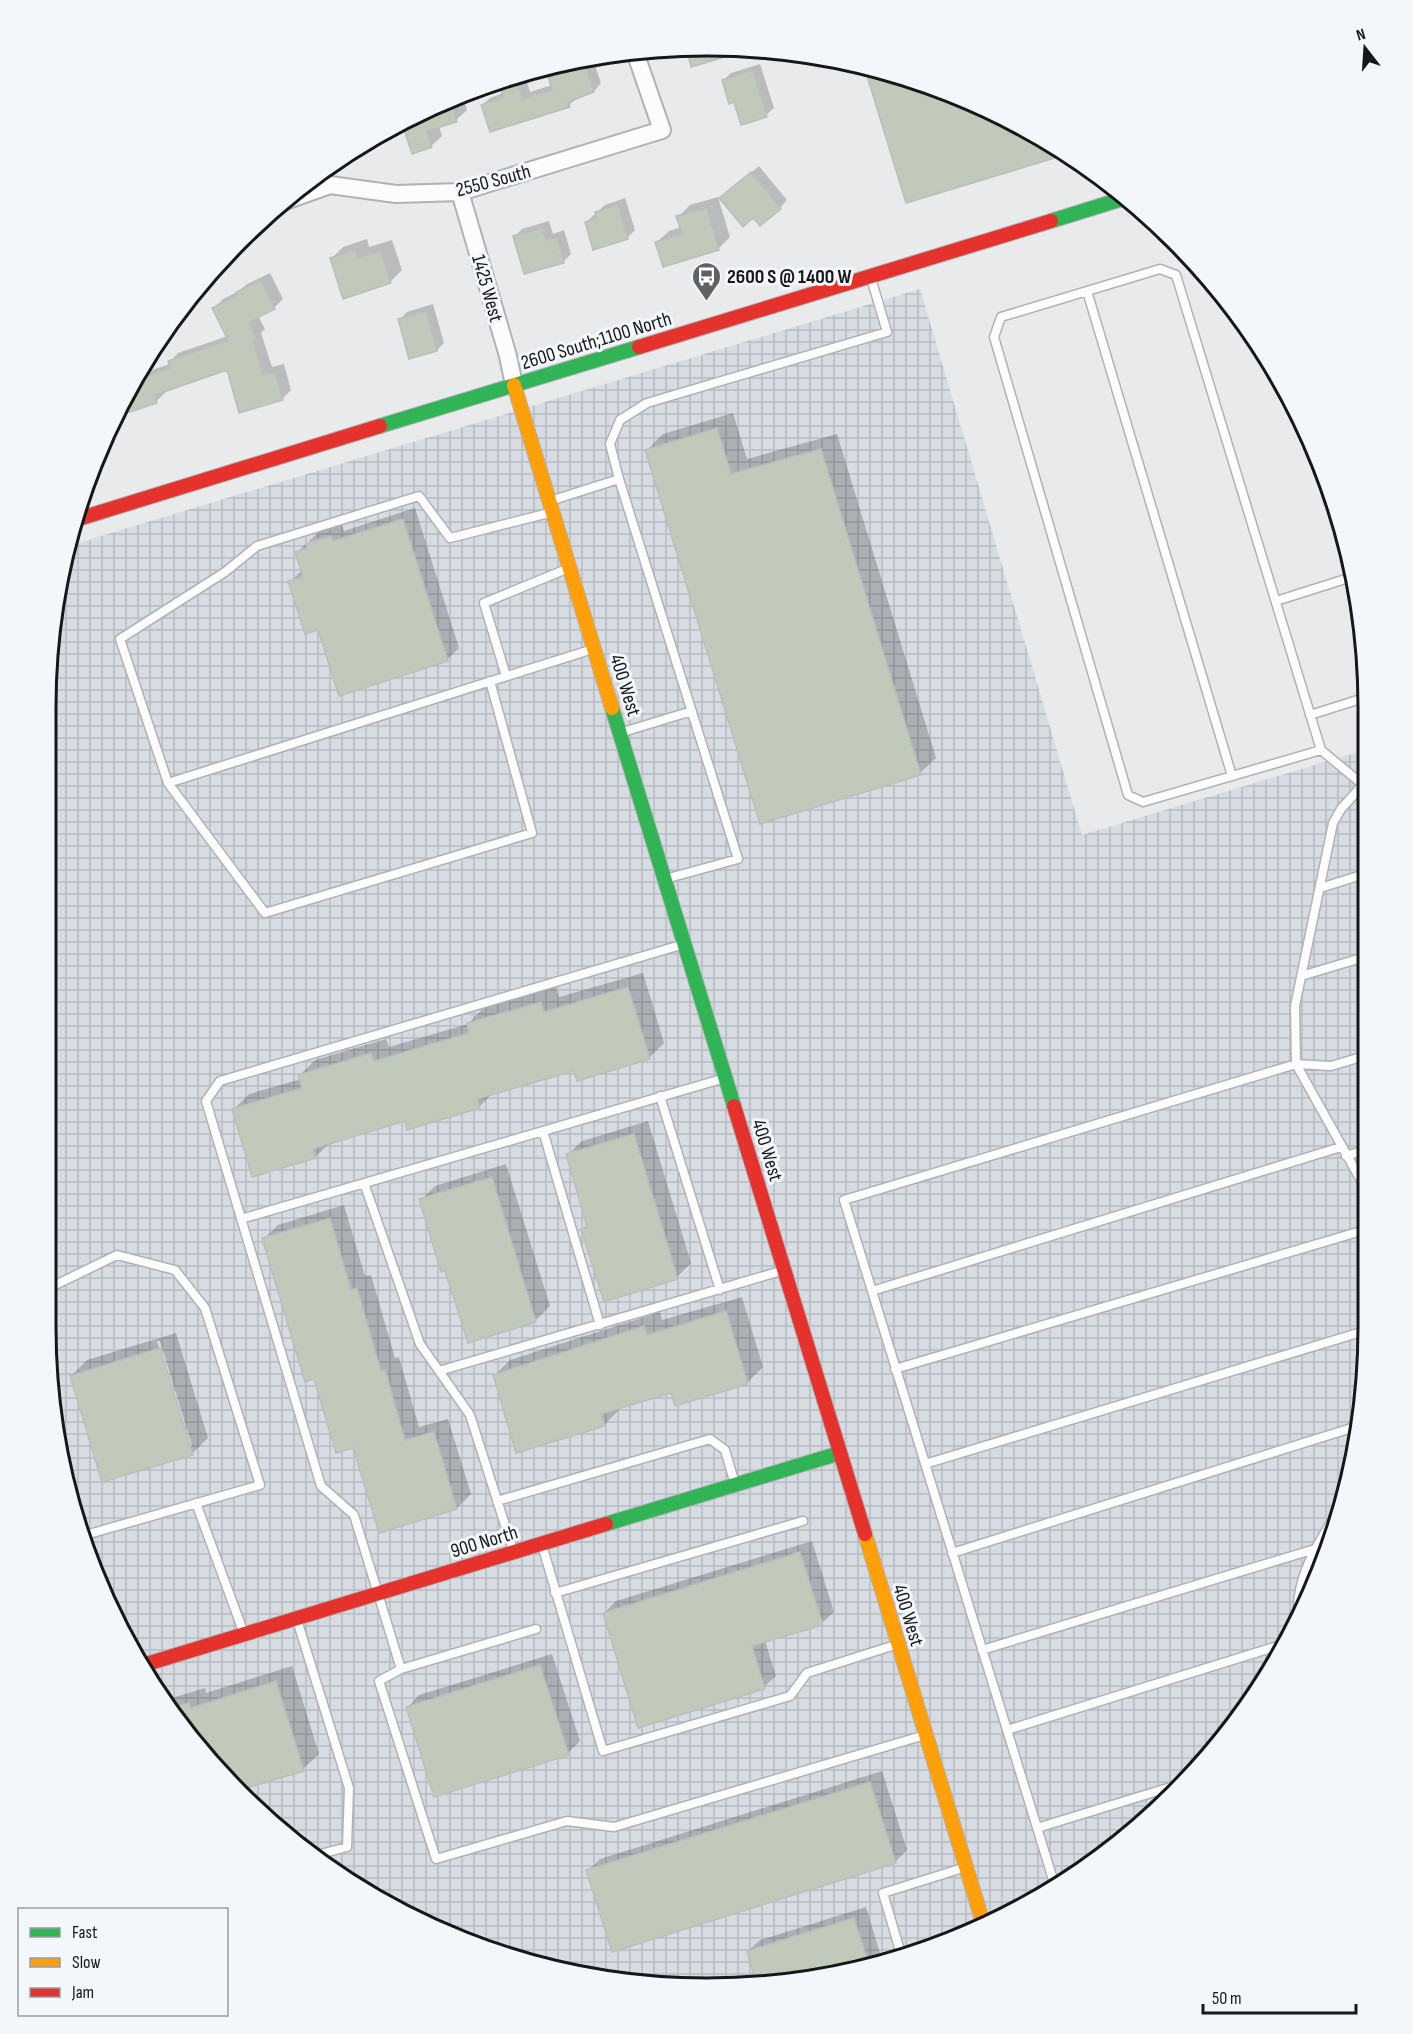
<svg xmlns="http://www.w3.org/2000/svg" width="1413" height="2034" font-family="'Sofia Sans Condensed',sans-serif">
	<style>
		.industrial { fill: url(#industrial-grid) }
		.shadow { fill: #0003; fill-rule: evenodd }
		.building { fill: #c1c9ba; stroke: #bdbdbe; stroke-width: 1.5 }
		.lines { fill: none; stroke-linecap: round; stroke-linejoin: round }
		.lane-casing { stroke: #b1b2b4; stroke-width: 11 }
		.street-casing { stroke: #b1b2b4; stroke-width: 20 }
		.fast-casing { stroke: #b1b2b4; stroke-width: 16 }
		.slow-casing { stroke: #b1b2b4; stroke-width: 16 }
		.jam-casing { stroke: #b1b2b4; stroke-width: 16 }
		.lane { stroke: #fcfcfc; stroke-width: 8 }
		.street { stroke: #fcfcfc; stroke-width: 16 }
		.fast { stroke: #30b455; stroke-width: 14 }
		.slow { stroke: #ff9f0a; stroke-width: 14 }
		.jam { stroke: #e5322d; stroke-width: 14 }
		.labels { text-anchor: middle; stroke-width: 6; stroke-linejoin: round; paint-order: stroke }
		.street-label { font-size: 20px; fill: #161719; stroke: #f3f7fb }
		.poi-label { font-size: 20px; font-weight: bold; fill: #161719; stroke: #f3f7fb; text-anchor: start }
		.rim { fill: none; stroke: #161719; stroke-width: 3 }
	</style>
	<defs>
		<pattern id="industrial-grid" width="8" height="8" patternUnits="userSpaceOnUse" patternTransform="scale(1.5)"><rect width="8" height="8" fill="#d7dce3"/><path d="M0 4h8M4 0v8" fill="none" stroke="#b8bcc2"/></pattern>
	</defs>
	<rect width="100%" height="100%" fill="#e8eaec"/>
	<path class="industrial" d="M 920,289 L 1082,835 L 1368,749 L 1368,1327 L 1355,1457 L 1318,1581 L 1256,1695 L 1174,1795 L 1109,1853 L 999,1921 L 835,1976 L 749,1988 L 620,1983 L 453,1939 L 375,1900 L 271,1825 L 156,1695 L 113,1620 L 68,1499 L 45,1328 L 45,706 L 58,578 L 68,546 Z"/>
	<path class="shadow" d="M 592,57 L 601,83 L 594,91 L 577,98 L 569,105 L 482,105 L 490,98 L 503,93 L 501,87 L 509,80 L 525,75 L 530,92 L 552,85 L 550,77 L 557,69 Z
		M 760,64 L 774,108 L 766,115 L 735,100 L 723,81 L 731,73 Z
		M 462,93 L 467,110 L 456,120 L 439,126 L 442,136 L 431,146 L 404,123 L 396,126 Z
		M 960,95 L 1067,153 L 907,201 Z
		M 759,166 L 787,200 L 780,208 L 729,191 Z
		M 718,197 L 730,237 L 718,249 L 657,242 L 669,231 L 681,227 L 678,217 L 690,205 Z
		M 625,198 L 635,230 L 628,237 L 594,248 L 586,222 L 605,205 Z
		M 549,221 L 553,234 L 564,230 L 571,254 L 564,261 L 525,273 L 514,237 L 522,229 Z
		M 367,239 L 369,247 L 392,240 L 402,270 L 390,282 L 332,258 L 343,247 Z
		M 270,273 L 283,299 L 274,308 L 258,316 L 265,329 L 261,333 L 272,367 L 284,364 L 291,390 L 282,399 L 228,368 L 164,390 L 165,393 L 156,401 L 113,416 L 137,375 L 170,364 L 170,362 L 178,353 L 228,336 L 214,308 L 223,299 L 239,291 L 247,284 Z
		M 433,304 L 444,343 L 437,350 L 400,319 L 407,312 Z
		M 733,413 L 747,459 L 837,434 L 936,758 L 920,773 L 647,450 L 663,434 Z
		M 415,508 L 459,648 L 447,660 L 319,628 L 290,582 L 302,570 L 297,552 L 319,532 L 342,525 L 344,531 Z
		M 45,904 L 50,921 L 45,926 Z
		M 643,973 L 664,1043 L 649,1058 L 575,1069 L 493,1093 L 479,1107 L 406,1120 L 330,1143 L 315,1157 L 234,1109 L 249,1094 L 301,1079 L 300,1075 L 315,1060 L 386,1039 L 389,1047 L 468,1024 L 483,1008 L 556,987 L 559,997 Z
		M 648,1121 L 691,1263 L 677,1277 L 583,1229 L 588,1224 L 568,1154 L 582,1141 Z
		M 506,1164 L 550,1306 L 536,1320 L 469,1341 L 446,1269 L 421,1200 L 435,1186 Z
		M 344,1205 L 365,1276 L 371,1275 L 395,1358 L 399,1357 L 419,1427 L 448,1419 L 471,1494 L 457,1508 L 354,1446 L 315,1377 L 264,1239 L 278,1225 Z
		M 742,1297 L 763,1367 L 747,1383 L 672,1391 L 619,1407 L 620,1409 L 604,1425 L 495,1375 L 510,1360 L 660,1312 L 662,1320 Z
		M 176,1333 L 208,1438 L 192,1454 L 71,1376 L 87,1360 ZM 157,1341 L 160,1341 L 192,1446 L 188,1446 Z
		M 812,1541 L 834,1612 L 822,1623 L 765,1641 L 776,1676 L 764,1687 L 604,1613 L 616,1601 Z
		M 552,1654 L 580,1741 L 568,1753 L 408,1707 L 419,1695 Z
		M 292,1666 L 319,1754 L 303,1769 L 239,1789 L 162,1701 L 205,1688 L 206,1693 Z
		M 882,1771 L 907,1850 L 895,1862 L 588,1871 L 600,1859 Z
		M 866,1907 L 882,1960 L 835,1976 L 759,1986 L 748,1951 L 760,1940 Z"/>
	<path class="building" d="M 707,45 L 749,49 L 749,50 L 691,67 L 686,47 Z
		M 585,64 L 594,92 L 568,102 L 570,107 L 490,132 L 481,105 L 503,97 L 500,87 L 517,81 L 523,99 L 552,89 L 548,76 Z
		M 864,66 L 960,95 L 1068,154 L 906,203 Z
		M 753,70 L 767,117 L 741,125 L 734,102 L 729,104 L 722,80 Z
		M 450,97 L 457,122 L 427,131 L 432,147 L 412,154 L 402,123 Z
		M 751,172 L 781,209 L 760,226 L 753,218 L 743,227 L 719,198 Z
		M 618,205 L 628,239 L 593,250 L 585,222 L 597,218 L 595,212 Z
		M 707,208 L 719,250 L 663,267 L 655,242 L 682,234 L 676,216 Z
		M 542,228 L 546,240 L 557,237 L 564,263 L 524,274 L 513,236 Z
		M 355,250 L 358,258 L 381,251 L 391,283 L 343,299 L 330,258 Z
		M 261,280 L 275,309 L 249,322 L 257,339 L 253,341 L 263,375 L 275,372 L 283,400 L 239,413 L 227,370 L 155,395 L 157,403 L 112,418 L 134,381 L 170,368 L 168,361 L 228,340 L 212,308 L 238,295 L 236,292 Z
		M 426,311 L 437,351 L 409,359 L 398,319 Z
		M 717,428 L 731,474 L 821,449 L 921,775 L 760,824 L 645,450 Z
		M 403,519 L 448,661 L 339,696 L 318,630 L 305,634 L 288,581 L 303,577 L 295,552 L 307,548 L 306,543 L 331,536 L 333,541 Z
		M 628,987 L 650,1059 L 577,1081 L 574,1071 L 477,1099 L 480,1108 L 407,1130 L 405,1121 L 313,1149 L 316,1158 L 252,1177 L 232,1109 L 302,1088 L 298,1075 L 371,1053 L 374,1061 L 469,1033 L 467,1023 L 541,1002 L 544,1012 Z
		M 634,1134 L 678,1279 L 604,1302 L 581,1229 L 587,1227 L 566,1154 Z
		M 492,1177 L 536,1322 L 468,1343 L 445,1271 L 441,1272 L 419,1199 Z
		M 330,1218 L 351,1290 L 357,1288 L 381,1371 L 385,1370 L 405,1440 L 434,1432 L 457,1509 L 379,1533 L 353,1448 L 336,1453 L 314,1379 L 305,1382 L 262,1238 Z
		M 726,1311 L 748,1384 L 675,1406 L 671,1393 L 601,1414 L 605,1426 L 516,1453 L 493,1375 L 644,1326 L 647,1335 Z
		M 160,1348 L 193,1455 L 102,1482 L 70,1376 Z
		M 800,1552 L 823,1625 L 752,1646 L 765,1689 L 638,1728 L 603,1613 Z
		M 540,1665 L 569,1755 L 434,1797 L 406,1707 Z
		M 276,1681 L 304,1771 L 240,1790 L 169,1709 L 189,1703 L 191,1708 Z
		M 870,1782 L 896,1863 L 612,1952 L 586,1870 Z
		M 854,1918 L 869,1965 L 835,1976 L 757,1987 L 747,1951 Z"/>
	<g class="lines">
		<defs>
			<path id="lane" d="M 1087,291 L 1232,776
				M 619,479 L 738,859 L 665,879
				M 550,501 L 619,479 L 610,444 L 620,420 L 647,403 L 887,332 L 871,278
				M 1276,601 L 1355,576
				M 506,676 L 484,603 L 569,568
				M 490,681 L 532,833 L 265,913 L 168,783 L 593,649
				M 1310,715 L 1367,697
				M 623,732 L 692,711
				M 1321,750 L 1176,275 L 1160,269 L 1001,317 L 994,337 L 1128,795 L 1143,802 L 1321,750 L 1362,784
				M 1368,779 L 1341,809 L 1333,823 L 1295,1006 L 1296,1064 L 1368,1193
				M 168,783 L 120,639 L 225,572 L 257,546 L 419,496 L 450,538 L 549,513
				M 45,816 L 48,824
				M 1320,888 L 1368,873
				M 681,945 L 220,1081 L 206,1101 L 321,1486 L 354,1515 L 401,1669 L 379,1681 L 436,1859 L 567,1821 L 614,1827 L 925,1735
				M 1301,976 L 1368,956
				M 660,1096 L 720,1290
				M 543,1131 L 600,1325
				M 1346,1156 L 1368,1149
				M 364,1183 L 420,1344 L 470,1415 L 513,1550
				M 241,1219 L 725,1078
				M 45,1290 L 117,1255 L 175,1270 L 205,1308 L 260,1485 L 82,1536
				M 872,1291 L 1341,1147
				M 895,1369 L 1368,1229
				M 439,1371 L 781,1271
				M 925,1464 L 1368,1330
				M 497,1501 L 710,1439 L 725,1450 L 735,1484
				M 196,1503 L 243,1631
				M 542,1545 L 603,1751 L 790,1696 L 807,1673 L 895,1645
				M 952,1553 L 1358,1426
				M 555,1593 L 803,1521
				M 1298,1618 C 1295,1576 1319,1542 1340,1508
				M 297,1620 L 349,1788 L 347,1847 L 313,1856
				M 982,1650 L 1315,1549
				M 401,1669 L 536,1629
				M 1007,1730 L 1284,1644
				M 1037,1828 L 1184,1783
				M 1055,1886 L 844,1200 L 1296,1064 L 1331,1066 L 1368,1055
				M 901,1954 L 883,1893 L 966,1867"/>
			<path id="street" d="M 460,192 L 508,356 L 514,385
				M 285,201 L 330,185 L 396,194 L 460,192 L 662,130 L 635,52"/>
			<path id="fast" d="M 1051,221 L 1125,198
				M 380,426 L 639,347
				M 612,708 L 734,1106
				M 606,1524 L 840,1453"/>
			<path id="slow" d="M 514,385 L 612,708
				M 865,1534 L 984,1926"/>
			<path id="jam" d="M 639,347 L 1051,221
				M 78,519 L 380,426
				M 734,1106 L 865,1534
				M 140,1666 L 606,1524"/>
		</defs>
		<use href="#lane" class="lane-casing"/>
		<use href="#street" class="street-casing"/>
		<use href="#fast" class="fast-casing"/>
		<use href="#slow" class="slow-casing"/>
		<use href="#jam" class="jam-casing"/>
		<use href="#lane" class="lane"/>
		<use href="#street" class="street"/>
		<use href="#fast" class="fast"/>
		<use href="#slow" class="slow"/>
		<use href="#jam" class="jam"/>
	</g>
	<defs>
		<symbol id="bus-pin" viewBox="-11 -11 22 30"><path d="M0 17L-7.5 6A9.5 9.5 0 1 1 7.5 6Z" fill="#606163" stroke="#f3f7fb"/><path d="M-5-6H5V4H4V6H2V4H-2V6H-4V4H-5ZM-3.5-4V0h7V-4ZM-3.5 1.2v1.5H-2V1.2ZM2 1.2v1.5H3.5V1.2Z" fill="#fff"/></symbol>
	</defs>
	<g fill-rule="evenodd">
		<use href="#bus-pin" x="690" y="260" width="33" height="45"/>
	</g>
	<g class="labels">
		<g class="street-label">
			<text transform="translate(493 180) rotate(-15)" y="7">2550 South</text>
			<text transform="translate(488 288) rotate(74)" y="7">1425 West</text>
			<text transform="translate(596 340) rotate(-17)" y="7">2600 South;1100 North</text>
			<text transform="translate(626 685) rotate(73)" y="7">400 West</text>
			<text transform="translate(768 1150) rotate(73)" y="7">400 West</text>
			<text transform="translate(484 1541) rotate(-17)" y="7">900 North</text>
			<text transform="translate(909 1615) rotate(73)" y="7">400 West</text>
		</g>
		<g class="poi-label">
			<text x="727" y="283">2600 S @ 1400 W</text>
		</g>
	</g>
	<path d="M0 0H1413V2034H0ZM707 56H707A651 651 0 0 1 1358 707V1327A651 651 0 0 1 707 1978H707A651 651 0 0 1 56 1327V707A651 651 0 0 1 707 56Z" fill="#f3f7fb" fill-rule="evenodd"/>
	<path class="rim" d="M707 56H707A651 651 0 0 1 1358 707V1327A651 651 0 0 1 707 1978H707A651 651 0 0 1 56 1327V707A651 651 0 0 1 707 56Z"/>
	<rect x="18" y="1908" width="210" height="108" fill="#f3f7fb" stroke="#9b9da1" stroke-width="1.5"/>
	<rect x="30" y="1928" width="30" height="9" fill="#30b455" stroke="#9b9da1" stroke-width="1.5"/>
	<text x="72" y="1938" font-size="18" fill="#161719">Fast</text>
	<rect x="30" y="1958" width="30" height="9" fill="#ff9f0a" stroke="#9b9da1" stroke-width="1.5"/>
	<text x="72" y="1968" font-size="18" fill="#161719">Slow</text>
	<rect x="30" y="1988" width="30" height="9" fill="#e5322d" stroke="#9b9da1" stroke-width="1.5"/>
	<text x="72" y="1998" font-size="18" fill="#161719">Jam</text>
	<g transform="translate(1365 48) rotate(343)" stroke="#f3f7fb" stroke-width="4.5" paint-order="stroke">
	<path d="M0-4.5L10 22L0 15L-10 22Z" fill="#161719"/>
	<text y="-9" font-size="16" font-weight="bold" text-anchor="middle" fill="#161719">N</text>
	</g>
	<path d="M1203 2004v9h153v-9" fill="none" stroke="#161719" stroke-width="3"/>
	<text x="1212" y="2004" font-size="18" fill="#161719" stroke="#f3f7fb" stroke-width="4.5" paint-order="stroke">50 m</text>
</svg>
